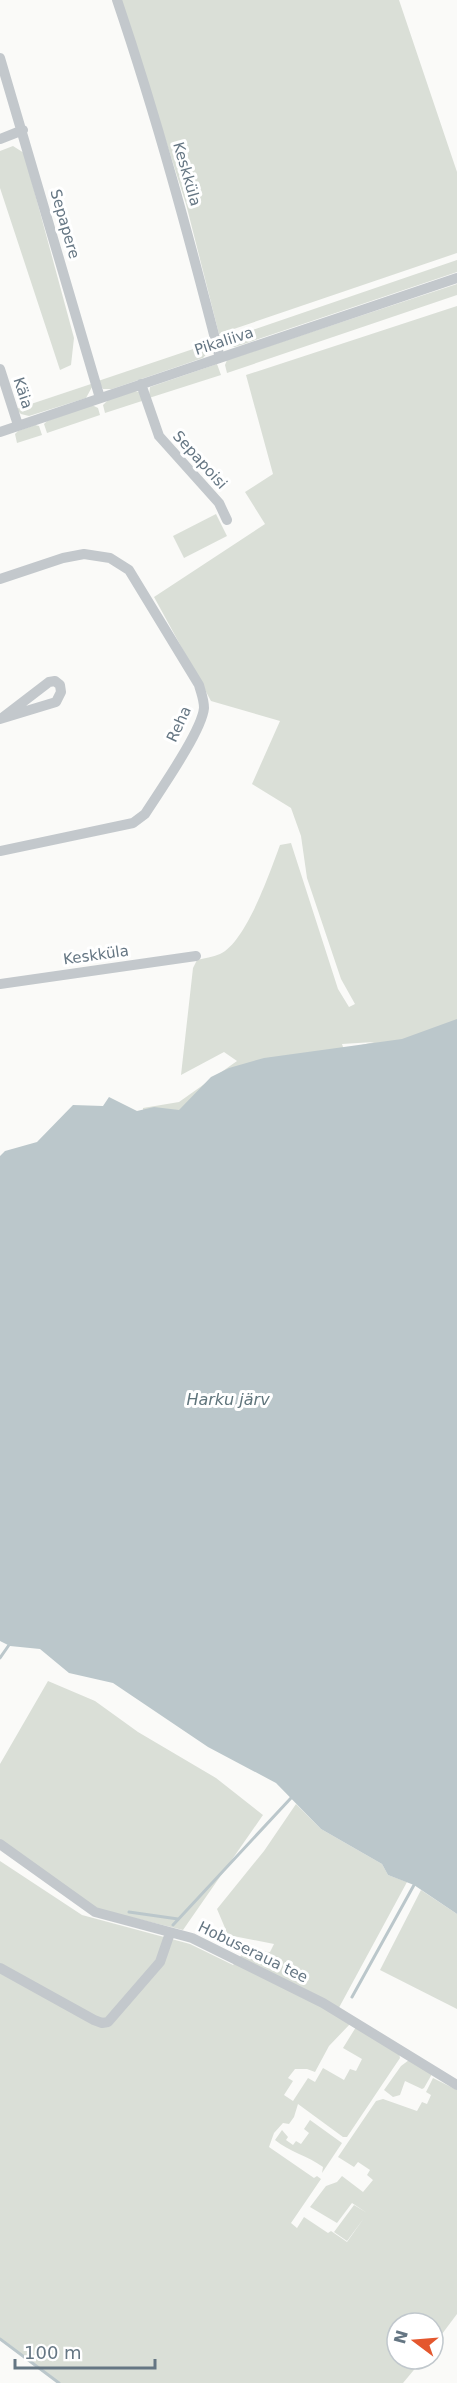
<svg xmlns="http://www.w3.org/2000/svg" width="457" height="2383" font-family="'DejaVu Sans',sans-serif">
	<style>
		.green { fill: #dadfd7 }
		.water { fill: #bbc7cb }
		.lines { fill: none; stroke-linecap: round; stroke-linejoin: round }
		.stream { stroke: #bbc7cb; stroke-width: 3 }
		.street { stroke: #c3c8cc; stroke-width: 10 }
		.labels { text-anchor: middle; stroke-width: 6; stroke-linejoin: round; paint-order: stroke }
		.street-label { font-size: 15px; fill: #657683; stroke: #fff }
		.water-label { font-size: 16px; font-style: italic; fill: #60757c; stroke: #fff }
	</style>
	<rect width="100%" height="100%" fill="#fafaf8"/>
	<path class="green" d="M 121,0 L 399,0 L 457,172 L 457,253 L 219,334 L 186,204 Z
		M 13,146 L 24,153 L 74,338 L 71,365 L 60,370 L 0,188 L 0,151 Z
		M 457,260 L 457,272 L 235,347 L 225,345 L 220,341 Z
		M 457,284 L 457,295 L 227,373 L 225,365 L 227,360 Z
		M 457,306 L 457,1041 L 349,1048 L 374,1042 L 342,1044 L 346,1056 L 229,1113 L 143,1115 L 143,1108 L 179,1102 L 237,1061 L 224,1052 L 181,1075 L 193,968 L 197,960 C 204,958 213,957 220,954 C 246,942 270,872 280,845 L 291,843 L 338,989 L 349,1007 L 355,1004 L 341,979 L 307,878 L 301,836 L 291,808 L 252,784 L 280,721 L 211,701 L 154,597 L 265,524 L 245,492 L 273,474 L 246,375 Z
		M 211,343 L 209,351 L 203,358 L 112,389 L 103,389 L 98,381 Z
		M 217,364 L 221,375 L 149,398 L 150,387 Z
		M 91,384 L 92,387 L 86,398 L 29,416 L 21,414 L 16,409 Z
		M 135,391 L 139,392 L 145,400 L 105,413 L 103,405 L 108,400 Z
		M 92,405 L 98,408 L 100,415 L 47,433 L 44,424 L 47,421 Z
		M 35,425 L 39,426 L 42,435 L 17,443 L 15,434 L 18,431 Z
		M 216,514 L 227,536 L 184,558 L 173,536 Z
		M 48,1681 L 95,1701 L 138,1732 L 216,1778 L 263,1815 L 183,1930 L 97,1909 L 0,1839 L 0,1764 Z
		M 296,1804 L 321,1829 L 382,1864 L 388,1875 L 407,1882 L 335,2015 L 350,2024 L 329,2046 L 315,2072 L 307,2069 L 295,2069 L 288,2078 L 293,2081 L 284,2095 L 293,2101 L 308,2078 L 315,2082 L 323,2068 L 344,2080 L 350,2069 L 356,2071 L 362,2059 L 343,2048 L 356,2027 L 399,2053 L 400,2058 L 347,2137 L 343,2137 L 298,2104 L 294,2117 L 289,2124 L 283,2123 L 274,2133 L 269,2147 L 314,2178 L 317,2176 L 321,2179 L 291,2223 L 297,2228 L 304,2217 L 328,2233 L 331,2231 L 347,2242 L 364,2218 L 347,2241 L 334,2232 L 354,2205 L 367,2213 L 352,2203 L 337,2223 L 310,2207 L 326,2186 L 337,2182 L 342,2176 L 363,2192 L 373,2180 L 367,2175 L 370,2170 L 358,2162 L 354,2167 L 338,2157 L 376,2101 L 383,2099 L 417,2111 L 422,2102 L 427,2104 L 431,2095 L 426,2092 L 433,2078 L 457,2090 L 457,2314 L 433,2346 L 433,2323 L 397,2323 L 397,2359 L 423,2359 L 403,2383 L 58,2383 L 0,2340 L 0,1861 L 82,1915 L 190,1944 L 233,1965 L 245,1951 L 270,1952 L 274,1944 L 228,1935 L 217,1909 L 264,1851 Z
		M 421,1890 L 457,1914 L 457,2009 L 380,1970 Z
		M 409,2060 L 432,2074 L 424,2088 L 422,2089 L 405,2081 L 400,2095 L 393,2097 L 384,2090 L 401,2066 Z
		M 310,2120 L 342,2143 L 322,2173 L 323,2167 C 308,2156 290,2152 275,2140 L 282,2130 L 288,2137 L 286,2140 L 293,2145 L 296,2141 L 301,2144 L 309,2133 L 304,2129 Z"/>
	<path class="water" d="M 457,1019 L 457,1914 L 414,1885 L 388,1875 L 382,1864 L 321,1829 L 276,1783 L 208,1747 L 113,1683 L 69,1673 L 40,1649 L 10,1646 L 0,1641 L 0,1156 L 5,1151 L 37,1142 L 73,1105 L 103,1106 L 109,1097 L 137,1111 L 154,1107 L 179,1110 L 211,1077 L 229,1068 L 264,1058 L 402,1039 Z"/>
	<g class="lines">
		<path class="stream" d="M 0,1658 L 9,1645
			M 129,1912 L 178,1919
			M 173,1925 L 291,1798
			M 352,1997 L 414,1885
			M 0,2339 L 59,2383"/>
		<path class="street" d="M 117,0 C 157,118 189,237 220,358
			M 0,58 L 100,398
			M 0,139 L 23,130
			M 0,369 L 18,425
			M 141,384 L 159,436 L 219,503 L 227,520
			M 0,432 L 457,278
			M 0,579 L 63,558 L 84,554 L 110,558 L 129,570 L 199,685 C 201,693 204,699 204,708 C 202,731 159,792 145,814 L 133,823 L 0,851
			M 0,719 L 56,702 L 61,692 L 60,685 L 55,681 L 49,682 L 2,718
			M 0,984 L 196,956
			M 0,1844 L 95,1912 L 192,1938 L 323,2003 L 457,2085
			M 0,1968 L 94,2020 L 102,2023 L 108,2022 L 160,1962 L 170,1933"/>
	</g>
	<g class="labels">
		<g class="street-label">
			<text transform="translate(187 174) rotate(74)" y="5">Keskküla</text>
			<text transform="translate(65 224) rotate(74)" y="5">Sepapere</text>
			<text transform="translate(224 341) rotate(-18)" y="5">Pikaliiva</text>
			<text transform="translate(23 393) rotate(72)" y="5">Käia</text>
			<text transform="translate(200 460) rotate(48)" y="5">Sepapoisi</text>
			<text transform="translate(179 724) rotate(-65)" y="5">Reha</text>
			<text transform="translate(96 955) rotate(-8)" y="5">Keskküla</text>
			<text transform="translate(253 1952) rotate(26)" y="5">Hobuseraua tee</text>
		</g>
		<g class="water-label">
			<text x="228" y="1405">Harku järv</text>
		</g>
	</g>
	<g transform="translate(415 2341) rotate(286)"><circle r="28" fill="#ffffff" stroke="#c1c8cd" stroke-width="1.5"/>
	<path d="M0-4.5L10 22L0 15L-10 22Z" fill="#e4572e"/>
	<text y="-9" font-size="16" font-weight="bold" text-anchor="middle" fill="#657683">N</text>
	</g>
	<path d="M15 2359v9h140v-9" fill="none" stroke="#657683" stroke-width="3"/>
	<text x="24" y="2359" font-size="18" fill="#657683" stroke="#ffffff" stroke-width="4.5" paint-order="stroke">100 m</text>
</svg>
